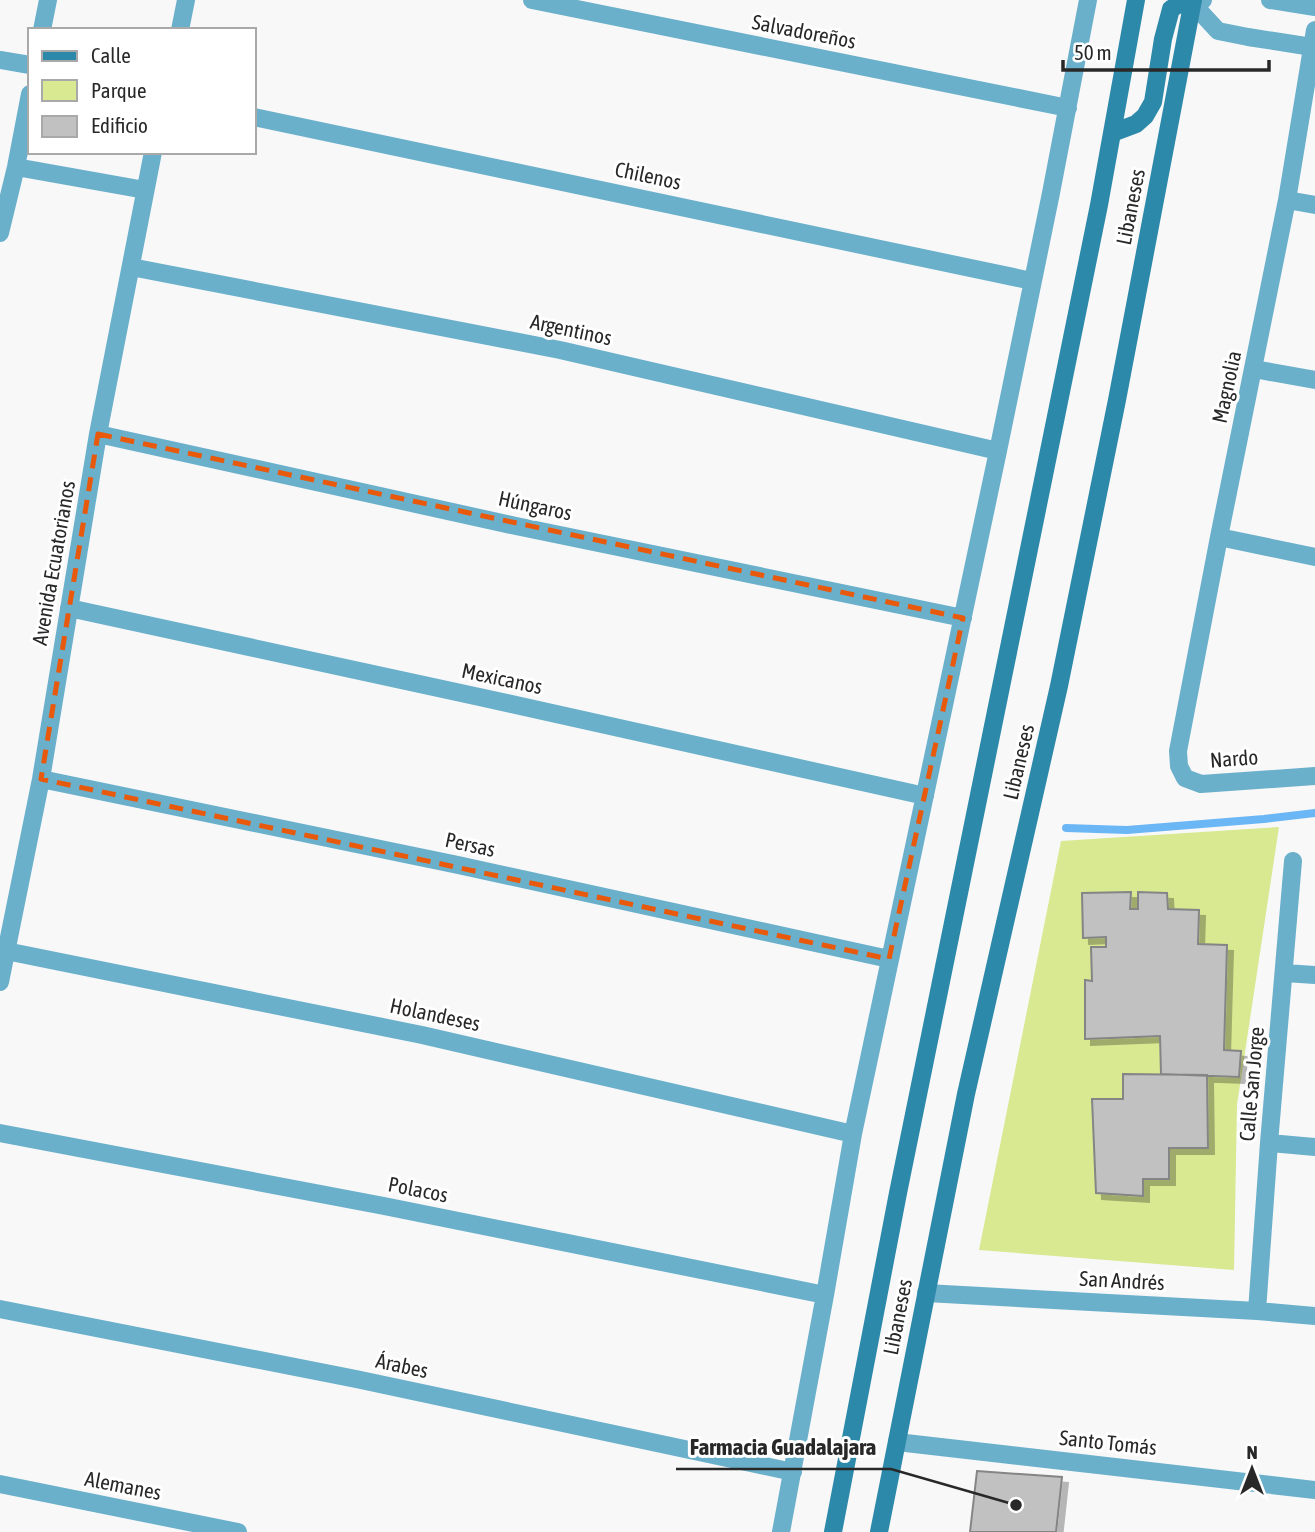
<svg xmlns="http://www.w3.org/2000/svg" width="1315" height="1532" font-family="'Asap Condensed',sans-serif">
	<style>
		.green { fill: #d8e992 }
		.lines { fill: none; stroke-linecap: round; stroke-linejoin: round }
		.stream { stroke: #6bb7f6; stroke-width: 8 }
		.building { fill: #c1c1c2; stroke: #858586; stroke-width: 2; filter: url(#shadow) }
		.minor { stroke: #6bb0cb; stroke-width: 18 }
		.secondary { stroke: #2d89a9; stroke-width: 18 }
		.marked { fill: none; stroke: #e8590c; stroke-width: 5; stroke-dasharray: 14 9; stroke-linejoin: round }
		.labels { text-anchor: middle; stroke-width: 6; stroke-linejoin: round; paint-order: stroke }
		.street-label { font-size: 21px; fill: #282828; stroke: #fff }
		.leader { fill: none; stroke: #282828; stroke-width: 2.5 }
		.callout-dot { fill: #282828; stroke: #fff; stroke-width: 2.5 }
		.callout-label { font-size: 23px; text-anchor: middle; font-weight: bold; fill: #282828; stroke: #fff; stroke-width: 6; stroke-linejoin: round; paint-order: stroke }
	</style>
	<defs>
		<filter id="shadow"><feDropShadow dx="6" dy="6" stdDeviation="0" flood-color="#0004"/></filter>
	</defs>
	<rect width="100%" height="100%" fill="#f8f8f9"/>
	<path class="green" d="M 1279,827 L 1237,1105 L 1234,1270 L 979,1250 L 1061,841 Z"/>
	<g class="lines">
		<path class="stream" d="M 1066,828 L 1127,830 L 1264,819 L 1315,813"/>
	</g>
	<path class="building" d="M 1131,892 L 1130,909 L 1138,909 L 1138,892 L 1167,893 L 1168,909 L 1199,910 L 1198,944 L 1227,945 L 1224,1050 L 1241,1051 L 1239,1077 L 1161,1074 L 1160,1036 L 1085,1039 L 1085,980 L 1092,981 L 1091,947 L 1106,947 L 1106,937 L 1083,938 L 1082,893 Z
		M 1123,1074 L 1207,1075 L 1208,1148 L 1169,1148 L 1169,1179 L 1143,1179 L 1143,1196 L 1096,1193 L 1092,1099 L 1123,1099 Z
		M 977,1471 L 1062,1477 L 1056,1532 L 970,1532 Z"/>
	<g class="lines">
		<path class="minor" d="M 532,0 L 1068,108
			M 1203,0 L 1192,3 L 1218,31 L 1248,37 L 1312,47 L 1315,46
			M 1270,0 L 1315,7
			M 42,30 L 48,0
			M 180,30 L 186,0
			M 1315,30 L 1287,200 L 1219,537 L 1178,751 L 1179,766 L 1185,778 L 1201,784 L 1315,776
			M 0,60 L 30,65
			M 254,117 L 1032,281
			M 16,167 L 145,190
			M 1287,200 L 1315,205
			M 0,233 L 16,167 L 30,94
			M 131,267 L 560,350 L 998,451
			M 1254,369 L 1315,380
			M 98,434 L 516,526 L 963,618
			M 1219,537 L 1315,557
			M 69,608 L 484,698 L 925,796
			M 41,779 L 458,865 L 889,959
			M 6,951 L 422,1035 L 853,1134
			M 1285,973 L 1315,975
			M 0,982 L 41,779 L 98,434 L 153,152
			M 0,1133 L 384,1206 L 825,1295
			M 1269,1143 L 1315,1147
			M 926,1293 L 1257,1311 L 1315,1316
			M 0,1309 L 356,1379 L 793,1472
			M 1257,1311 L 1269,1143 L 1293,861
			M 897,1442 L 1315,1490
			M 0,1484 L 238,1532
			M 781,1532 L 825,1295 L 853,1134 L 998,451 L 1051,193 L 1088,0"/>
		<path class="secondary" d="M 1112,133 L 1136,124 L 1145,116 L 1153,102 L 1163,39 L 1171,9 L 1179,4 L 1192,3
			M 833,1532 L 898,1193 L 1099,205 L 1136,0
			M 879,1532 L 966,1094 L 1059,686 L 1117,400 L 1193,0"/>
	</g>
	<path class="marked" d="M 98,434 L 963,618 L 889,959 L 41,779 Z"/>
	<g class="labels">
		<g class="street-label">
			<text transform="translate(804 32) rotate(11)" y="7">Salvadoreños</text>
			<text transform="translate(648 176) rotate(12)" y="7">Chilenos</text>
			<text transform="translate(1131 207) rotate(-79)" y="7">Libaneses</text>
			<text transform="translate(571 330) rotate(12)" y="7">Argentinos</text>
			<text transform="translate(1227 387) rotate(-78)" y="7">Magnolia</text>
			<text transform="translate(535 506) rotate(12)" y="7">Húngaros</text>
			<text transform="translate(54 563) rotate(-80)" y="7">Avenida Ecuatorianos</text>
			<text transform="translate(502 679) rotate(12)" y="7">Mexicanos</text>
			<text transform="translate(1234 759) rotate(-4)" y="7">Nardo</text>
			<text transform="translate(1019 762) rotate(-77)" y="7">Libaneses</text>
			<text transform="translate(470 845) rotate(12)" y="7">Persas</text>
			<text transform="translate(435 1015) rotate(12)" y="7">Holandeses</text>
			<text transform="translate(1252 1084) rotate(-85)" y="7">Calle San Jorge</text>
			<text transform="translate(418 1190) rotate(11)" y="7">Polacos</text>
			<text transform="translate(1122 1281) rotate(3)" y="7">San Andrés</text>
			<text transform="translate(898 1317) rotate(-79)" y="7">Libaneses</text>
			<text transform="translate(402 1366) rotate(12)" y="7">Árabes</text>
			<text transform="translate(1108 1443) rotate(6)" y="7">Santo Tomás</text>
			<text transform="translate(123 1486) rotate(11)" y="7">Alemanes</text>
		</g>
	</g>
	<path class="leader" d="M1016 1505L891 1469H676"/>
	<circle class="callout-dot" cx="1016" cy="1505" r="7"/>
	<g class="callout-label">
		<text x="783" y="1455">Farmacia Guadalajara</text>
	</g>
	<rect x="28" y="28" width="228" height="126" fill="#ffffff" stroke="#a9a9a9" stroke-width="2"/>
	<rect x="42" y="51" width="35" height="10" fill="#2d89a9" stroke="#a9a9a9" stroke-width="2"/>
	<text x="91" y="63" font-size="21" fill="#282828">Calle</text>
	<rect x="42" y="80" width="35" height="21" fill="#d8e992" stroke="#a9a9a9" stroke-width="2"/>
	<text x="91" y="98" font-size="21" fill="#282828">Parque</text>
	<rect x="42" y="116" width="35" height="21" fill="#c1c1c2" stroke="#a9a9a9" stroke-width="2"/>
	<text x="91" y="133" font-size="21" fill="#282828">Edificio</text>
	<g transform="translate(1252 1469)" stroke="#ffffff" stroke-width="5" paint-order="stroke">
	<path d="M0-5L12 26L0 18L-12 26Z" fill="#282828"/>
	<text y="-10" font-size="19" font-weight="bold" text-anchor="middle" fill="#282828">N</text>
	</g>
	<path d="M1063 60v10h206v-10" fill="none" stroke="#282828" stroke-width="3.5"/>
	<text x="1074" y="60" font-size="21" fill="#282828" stroke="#ffffff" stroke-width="5" paint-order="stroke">50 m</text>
</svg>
